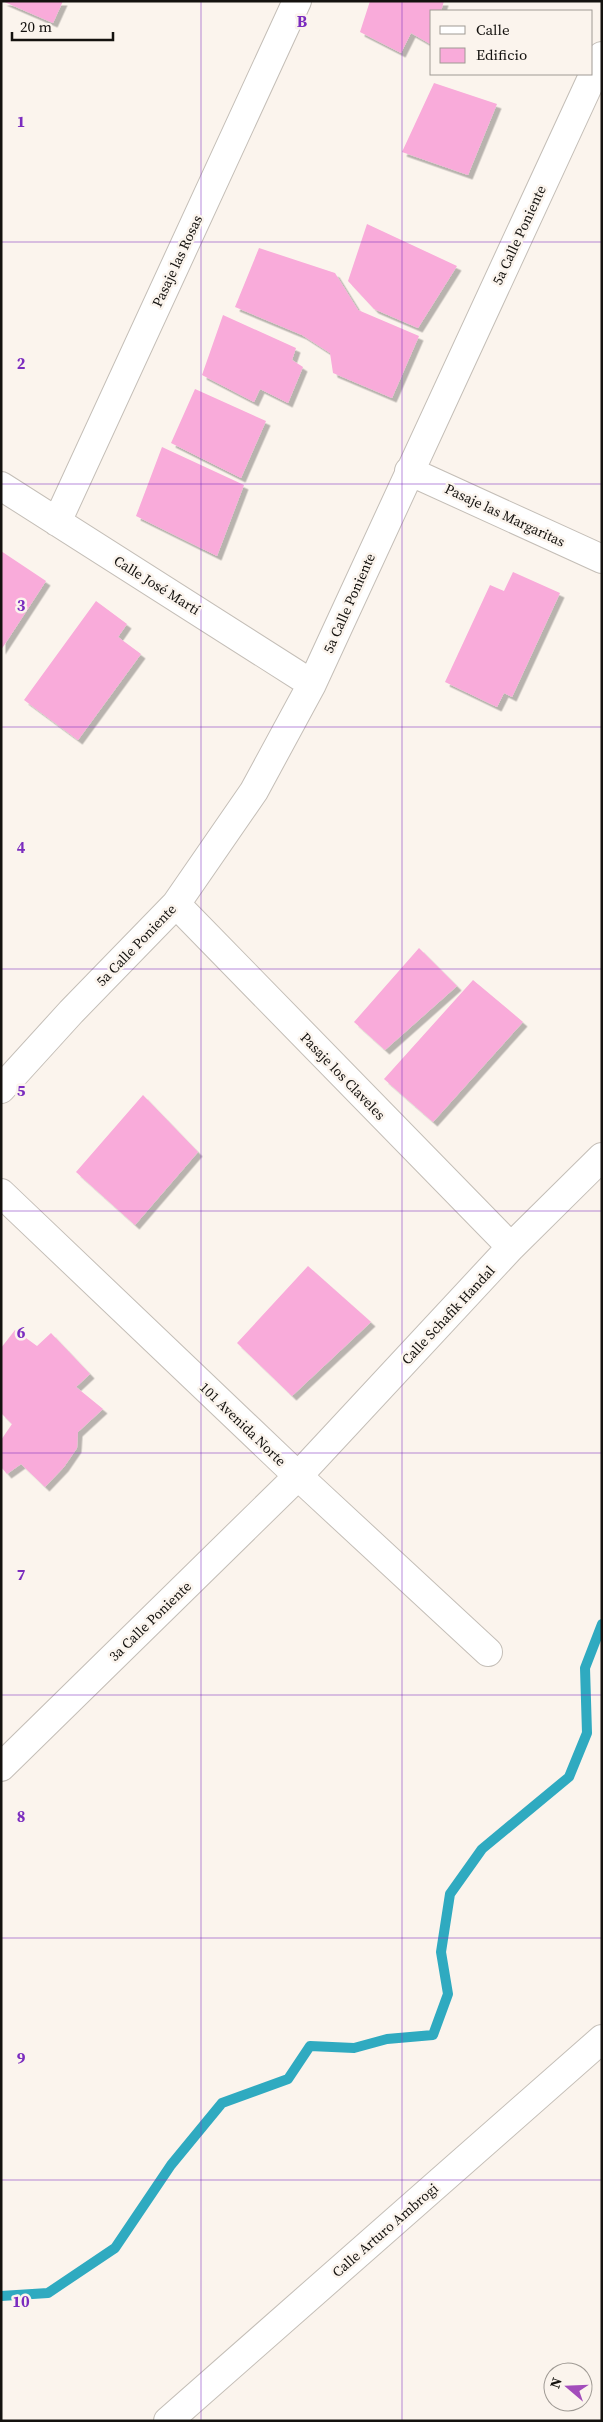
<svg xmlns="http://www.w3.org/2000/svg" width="603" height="2422" font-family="'Source Serif 4',serif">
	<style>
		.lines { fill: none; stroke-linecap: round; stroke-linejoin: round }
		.stream { stroke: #2faac0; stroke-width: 10 }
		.building { fill: #f9abda; filter: url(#shadow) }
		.minor-casing { stroke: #c4beb7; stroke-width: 30 }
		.minor { stroke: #fff; stroke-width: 28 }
		.grid { fill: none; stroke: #7b2cbf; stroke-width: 1; stroke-opacity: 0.55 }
		.labels { text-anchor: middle; stroke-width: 5; stroke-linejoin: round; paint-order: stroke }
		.street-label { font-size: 14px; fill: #14120f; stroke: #fbf4ed }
		.grid-label { font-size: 16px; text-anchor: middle; font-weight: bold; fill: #7b2cbf; stroke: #fbf4ed; stroke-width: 5; stroke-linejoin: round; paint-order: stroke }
	</style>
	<defs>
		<filter id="shadow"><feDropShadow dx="4.5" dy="4.5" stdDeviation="0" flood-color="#0004"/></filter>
	</defs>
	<rect width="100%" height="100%" fill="#fbf4ed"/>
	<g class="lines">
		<path class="stream" d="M 1,2296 L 48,2293 L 115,2248 L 171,2165 L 222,2103 L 288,2079 L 310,2046 L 354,2048 L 387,2039 L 433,2035 L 448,1994 L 441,1952 L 450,1894 L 482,1849 L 569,1777 L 587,1733 L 585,1668 L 602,1624"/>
	</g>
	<path class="building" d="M 2,1 L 63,1 L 53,23 Z
		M 370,1 L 444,1 L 441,11 L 432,11 L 432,45 L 411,33 L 401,53 L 360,32 Z
		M 434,83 L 497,104 L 468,175 L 402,152 Z
		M 367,224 L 457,266 L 418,328 L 374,309 L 348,281 Z
		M 259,248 L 335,273 L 358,310 L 419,336 L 392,398 L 333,373 L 330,353 L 302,335 L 235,307 Z
		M 223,315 L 296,348 L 292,360 L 303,367 L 288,403 L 260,389 L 254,402 L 202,375 Z
		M 195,389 L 266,421 L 241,478 L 171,443 Z
		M 162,447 L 244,485 L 217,556 L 136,516 Z
		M 1,551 L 46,581 L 1,650 Z
		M 513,572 L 560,593 L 512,697 L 504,693 L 497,707 L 445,682 L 490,585 L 504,591 Z
		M 96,601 L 127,624 L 118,637 L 141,654 L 78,740 L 24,700 Z
		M 419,948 L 457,986 L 385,1050 L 354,1022 Z
		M 473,980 L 523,1022 L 433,1122 L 384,1079 Z
		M 143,1095 L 198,1152 L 135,1225 L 76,1172 Z
		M 308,1266 L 371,1322 L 292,1396 L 237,1343 Z
		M 15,1330 L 37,1346 L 51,1333 L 90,1374 L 76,1387 L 103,1409 L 78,1432 L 77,1448 L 64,1467 L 45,1487 L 21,1464 L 7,1474 L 1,1467 L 1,1440 L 12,1424 L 1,1413 L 1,1348 Z"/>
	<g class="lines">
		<defs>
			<path id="minor" d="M 409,471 L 602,559
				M 1,486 L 312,684
				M 57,522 L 297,1
				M 176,904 L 511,1247
				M 1,1089 L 71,1012 L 176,904 L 254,791 L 312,684 L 602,56
				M 1,1193 L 298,1476 L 488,1652
				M 1,1767 L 298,1476 L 511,1247 L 602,1157
				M 168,2421 L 602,2039"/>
		</defs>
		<use href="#minor" class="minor-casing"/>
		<use href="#minor" class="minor"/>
	</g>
	<path class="grid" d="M 201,1 L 201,2421M 402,1 L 402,2421M 1,242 L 602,242M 1,484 L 602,484M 1,727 L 602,727M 1,969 L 602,969M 1,1211 L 602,1211M 1,1453 L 602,1453M 1,1695 L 602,1695M 1,1938 L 602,1938M 1,2180 L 602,2180"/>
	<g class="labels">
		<g class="street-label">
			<text transform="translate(519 235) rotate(-65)" y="5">5a Calle Poniente</text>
			<text transform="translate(177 261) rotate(-65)" y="5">Pasaje las Rosas</text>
			<text transform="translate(505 515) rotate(25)" y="5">Pasaje las Margaritas</text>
			<text transform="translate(157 585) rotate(32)" y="5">Calle José Martí</text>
			<text transform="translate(349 603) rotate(-66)" y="5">5a Calle Poniente</text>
			<text transform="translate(136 945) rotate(-46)" y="5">5a Calle Poniente</text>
			<text transform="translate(343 1076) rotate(46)" y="5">Pasaje los Claveles</text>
			<text transform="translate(448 1315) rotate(-47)" y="5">Calle Schafik Handal</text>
			<text transform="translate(243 1424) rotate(44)" y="5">101 Avenida Norte</text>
			<text transform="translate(150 1621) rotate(-44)" y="5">3a Calle Poniente</text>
			<text transform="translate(385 2230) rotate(-41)" y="5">Calle Arturo Ambrogi</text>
		</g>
	</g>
	<g class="grid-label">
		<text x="302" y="27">B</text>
		<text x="21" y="127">1</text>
		<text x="21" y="369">2</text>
		<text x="21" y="611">3</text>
		<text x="21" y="853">4</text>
		<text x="21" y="1096">5</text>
		<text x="21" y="1338">6</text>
		<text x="21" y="1580">7</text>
		<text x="21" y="1822">8</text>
		<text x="21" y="2064">9</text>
		<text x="21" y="2307">10</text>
	</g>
	<rect width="603" height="2422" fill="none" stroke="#14120f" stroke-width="5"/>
	<rect x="430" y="10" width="162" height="65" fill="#fbf4ed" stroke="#9f9a94"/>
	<rect x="440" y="26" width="25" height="8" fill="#ffffff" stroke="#9f9a94"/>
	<text x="476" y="35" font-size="15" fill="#14120f">Calle</text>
	<rect x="440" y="48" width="25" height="15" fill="#f9abda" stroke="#9f9a94"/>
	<text x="476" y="60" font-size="15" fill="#14120f">Edificio</text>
	<g transform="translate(568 2387) rotate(289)"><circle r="24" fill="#fbf4ed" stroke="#9f9a94"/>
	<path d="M0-4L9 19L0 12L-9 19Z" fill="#a34dbb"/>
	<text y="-8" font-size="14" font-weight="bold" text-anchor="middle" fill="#14120f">N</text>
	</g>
	<path d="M12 32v8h101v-8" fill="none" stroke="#14120f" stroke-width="2.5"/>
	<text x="20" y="32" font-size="15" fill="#14120f" stroke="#fbf4ed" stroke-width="4" paint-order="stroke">20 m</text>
</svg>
